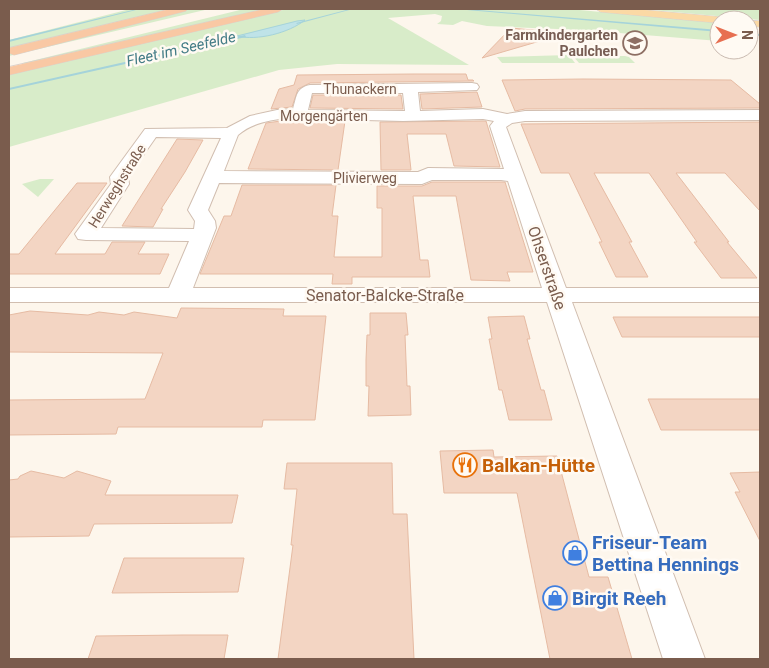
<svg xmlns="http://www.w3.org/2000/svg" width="769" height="668" viewBox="0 0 769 668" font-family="Roboto,sans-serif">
<rect width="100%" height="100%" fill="#fdf6ec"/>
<!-- green -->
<g fill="#d8ecc9">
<path d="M130,9h40l-161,40v-9z"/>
<path d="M188,9h21l-200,47v-2z"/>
<path d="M244,9h24l-242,56 -3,-2z"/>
<path d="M287,9h282l150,14v18l-137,-11 -95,-4 -25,-5 -9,4 -16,-1 4,-3 1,-5 -7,-2 -47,4 81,47 -132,-1 -58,6 -270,77v-73z"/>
<path d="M642,9h118v11z"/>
<path d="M569,55l6,8h-73l-5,-6z"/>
<path d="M573,56h52l4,1 6,6h-56z"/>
<path d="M40,179h14l-16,18 -16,-13z"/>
</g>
<!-- water -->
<path fill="#bfe3e8" stroke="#a5d3da" d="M305,20c-16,13 -48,21 -68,16l60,-15z"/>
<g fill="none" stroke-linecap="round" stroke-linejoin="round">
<!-- stream -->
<g fill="#a5d3da" fill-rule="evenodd">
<path d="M137,9h3l-131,33v-2z"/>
<path d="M350,9h3l-56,15 -1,-1z"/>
<path d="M466,9l253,21v2l-252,-22z"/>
<path d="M749,33l11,1v2l-11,-1z"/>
<path d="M245,35l1,2 -237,53v-2z"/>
</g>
</g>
<!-- building -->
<g fill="#f3d5c3" stroke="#e6bba3">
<path d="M511,28l53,5v1l-82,24z"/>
<path d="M414,74h52l2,6h5l1,1 -164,2 -12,6 -6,18 -21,2 8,-20 15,-4 3,-10z"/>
<path d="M583,79l148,1 29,24v4l-235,1 -10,2 -13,-31z"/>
<path d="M477,92l5,15 -60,2 -2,-15z"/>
<path d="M313,95h88l2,14 -93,-1z"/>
<path d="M288,120l57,1 -7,49 -90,-1 18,-46z"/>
<path d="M486,121l14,46 -46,-1 -8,-32h-39l4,36h-30l-1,-48z"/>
<path d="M760,122v89l-35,-38h-49l53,69h-2l30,36h-36l-27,-36h3l-48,-69h-55l38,69h-3l19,35h-32l-17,-35h3l-33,-69h-28l-20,-49z"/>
<path d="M177,139l26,1 -18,32 -24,37h2l-10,18 -31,-1z"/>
<path d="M432,182h73l28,90h-26l3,9 -39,-1 -15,-84h-43l7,64h8l2,17h-78v7h-20l1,-10h-133l24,-58h7l11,-31h94l-4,31h6l-4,41h48v-49h-5v-22h45z"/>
<path d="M77,183h30l-52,71h50l7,-12h33l-7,12h31l-9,20h-151v-20h10z"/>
<path d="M181,308l103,1 -1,7h43l-11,104h-52l-1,7h-144l-2,7 -107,1v-35l136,-1 18,-46 -154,-1v-37l21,-4 58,4 11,-3 25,3 10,-3 43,6z"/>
<path d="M370,313h36l2,22h-3l2,51h3l1,29 -43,1 1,-30h-3v-26l1,-25h3z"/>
<path d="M524,316l6,23h-3l14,51h3l8,30h-43l-7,-30h-3l-10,-51h3l-4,-22z"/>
<path d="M613,317h147v20h-138z"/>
<path d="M648,399h112v31h-99z"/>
<path d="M493,450l1,7 63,-1 32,121h19l24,82h-82l-33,-166h-73l-4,-42z"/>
<path d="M287,463h105l1,51h14l7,145h-136l15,-114h-2l6,-56h-13z"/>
<path d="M31,471l33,7 13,-7 34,10 -6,14h133l-6,28 -138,1 -5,12 -80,1v-57l9,-1 2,-3z"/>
<path d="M760,472v69l-25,-49h5l-10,-19z"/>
<path d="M124,558h120l-6,34 -126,1z"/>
<path d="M183,635h45l-4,24h-136l8,-23z"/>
</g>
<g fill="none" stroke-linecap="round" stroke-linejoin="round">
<!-- minor casing -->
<g stroke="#d1beb0" stroke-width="2">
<path id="minor" d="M472,83l5,1 2,3 -2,3 -59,2 2,19 63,-2 24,5 18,-3 235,-1v10l-235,1 -13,2 -6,4 60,161h194v14h-188l133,357h-42l-116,-357h-538v-14h160l20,-47 -103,-1 -8,-1 -3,-5 36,-50 -1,-7 35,-48 82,-1 23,-12 27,-6 16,-1c4,-13 3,-21 17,-24zM312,93h91l2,18 -97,-1zM288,118l115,3 80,-2 11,2 -4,5 14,43 -76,-1 -10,4 -194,-1 14,-36c14,-12 32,-15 50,-17zM156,137l65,1 -33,72 7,11 -1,8 -93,-1 28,-44 -1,-7zM432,180h69l7,1 34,107h-349l23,-60 -1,-7 -7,-11 11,-27 203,1z"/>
</g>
<!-- primary casing -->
<g stroke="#dad1cd" stroke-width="1">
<g id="primary">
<path d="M596,9h38l87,8 6,3h-8v3l-118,-11z"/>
<path d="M747,20l13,1v6l-11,-1v-6z"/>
</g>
</g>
<!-- trunk casing -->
<g stroke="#dad1cd" stroke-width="1">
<g id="trunk">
<path d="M170,9h17l-1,2 -172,44 -5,-2v-5z"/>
<path d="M265,9h18l-5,3 -269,63v-8z"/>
</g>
</g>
<!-- minor -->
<use href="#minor" fill="#fff" fill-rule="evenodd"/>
<!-- primary -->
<use href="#primary" fill="#fbd9a5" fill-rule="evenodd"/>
<!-- trunk -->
<use href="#trunk" fill="#f9c8a4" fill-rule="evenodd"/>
</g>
<!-- icons -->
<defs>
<g id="school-ring" transform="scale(1.25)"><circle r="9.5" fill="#fffaf3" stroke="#8d6e63" stroke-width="1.5"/><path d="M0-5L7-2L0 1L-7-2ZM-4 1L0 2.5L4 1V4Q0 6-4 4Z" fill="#8d6e63"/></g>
<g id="restaurant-ring" transform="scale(1.25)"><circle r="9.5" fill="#fffaf3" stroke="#e8710a" stroke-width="1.5"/><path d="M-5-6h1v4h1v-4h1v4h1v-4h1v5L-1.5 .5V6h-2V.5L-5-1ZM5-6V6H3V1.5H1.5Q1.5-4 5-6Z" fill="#e8710a"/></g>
<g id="shop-ring" transform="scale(1.25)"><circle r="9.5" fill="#fffaf3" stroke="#3f7fe0" stroke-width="1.5"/><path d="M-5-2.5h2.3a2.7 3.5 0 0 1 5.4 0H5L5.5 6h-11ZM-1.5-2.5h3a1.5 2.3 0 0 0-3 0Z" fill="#3f7fe0"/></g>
</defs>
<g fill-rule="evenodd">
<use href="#school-ring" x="635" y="43"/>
<use href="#restaurant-ring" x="465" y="465"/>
<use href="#shop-ring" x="575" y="553"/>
<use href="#shop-ring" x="555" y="598"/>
</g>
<g text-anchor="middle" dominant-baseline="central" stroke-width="5" stroke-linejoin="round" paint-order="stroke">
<!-- far-education labels -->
<g font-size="14" font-weight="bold" fill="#785e54" stroke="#fffaf3" text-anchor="end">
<text x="618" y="35">Farmkindergarten<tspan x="618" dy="16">Paulchen</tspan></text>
</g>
<!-- far-street labels -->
<g font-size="14" fill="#7a5c4d" stroke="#fffaf3">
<text x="360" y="89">Thunackern</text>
<text x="324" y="116">Morgengärten</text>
<text x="365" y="178">Plivierweg</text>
<text transform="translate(117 186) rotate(-58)">Herweghstraße</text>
</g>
<!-- far-water labels -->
<g font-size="15" font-style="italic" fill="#437c86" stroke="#fffaf3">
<text transform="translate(181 49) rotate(-13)">Fleet im Seefelde</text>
</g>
<!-- street labels -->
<g font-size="16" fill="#7a5c4d" stroke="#fffaf3">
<text transform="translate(547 268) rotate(71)">Ohserstraße</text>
<text x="385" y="295">Senator-Balcke-Straße</text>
</g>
<!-- near-food labels -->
<g font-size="19" font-weight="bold" fill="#c56008" stroke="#fffaf3" text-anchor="start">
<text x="482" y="465">Balkan-Hütte</text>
</g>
<!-- near-shop labels -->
<g font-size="19" font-weight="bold" fill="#366cbe" stroke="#fffaf3" text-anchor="start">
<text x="592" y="542">Friseur-Team<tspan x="592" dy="22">Bettina Hennings</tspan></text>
<text x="572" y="598">Birgit Reeh</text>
</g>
</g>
<!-- border -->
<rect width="769" height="668" fill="none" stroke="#7a5c4d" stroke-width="20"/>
<!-- north arrow -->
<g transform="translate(734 35) rotate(90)"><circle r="24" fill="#fffaf3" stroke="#cabbb1"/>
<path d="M0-4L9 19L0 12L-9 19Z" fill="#e76f51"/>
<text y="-8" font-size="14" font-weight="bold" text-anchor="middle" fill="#7a5c4d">N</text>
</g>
</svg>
